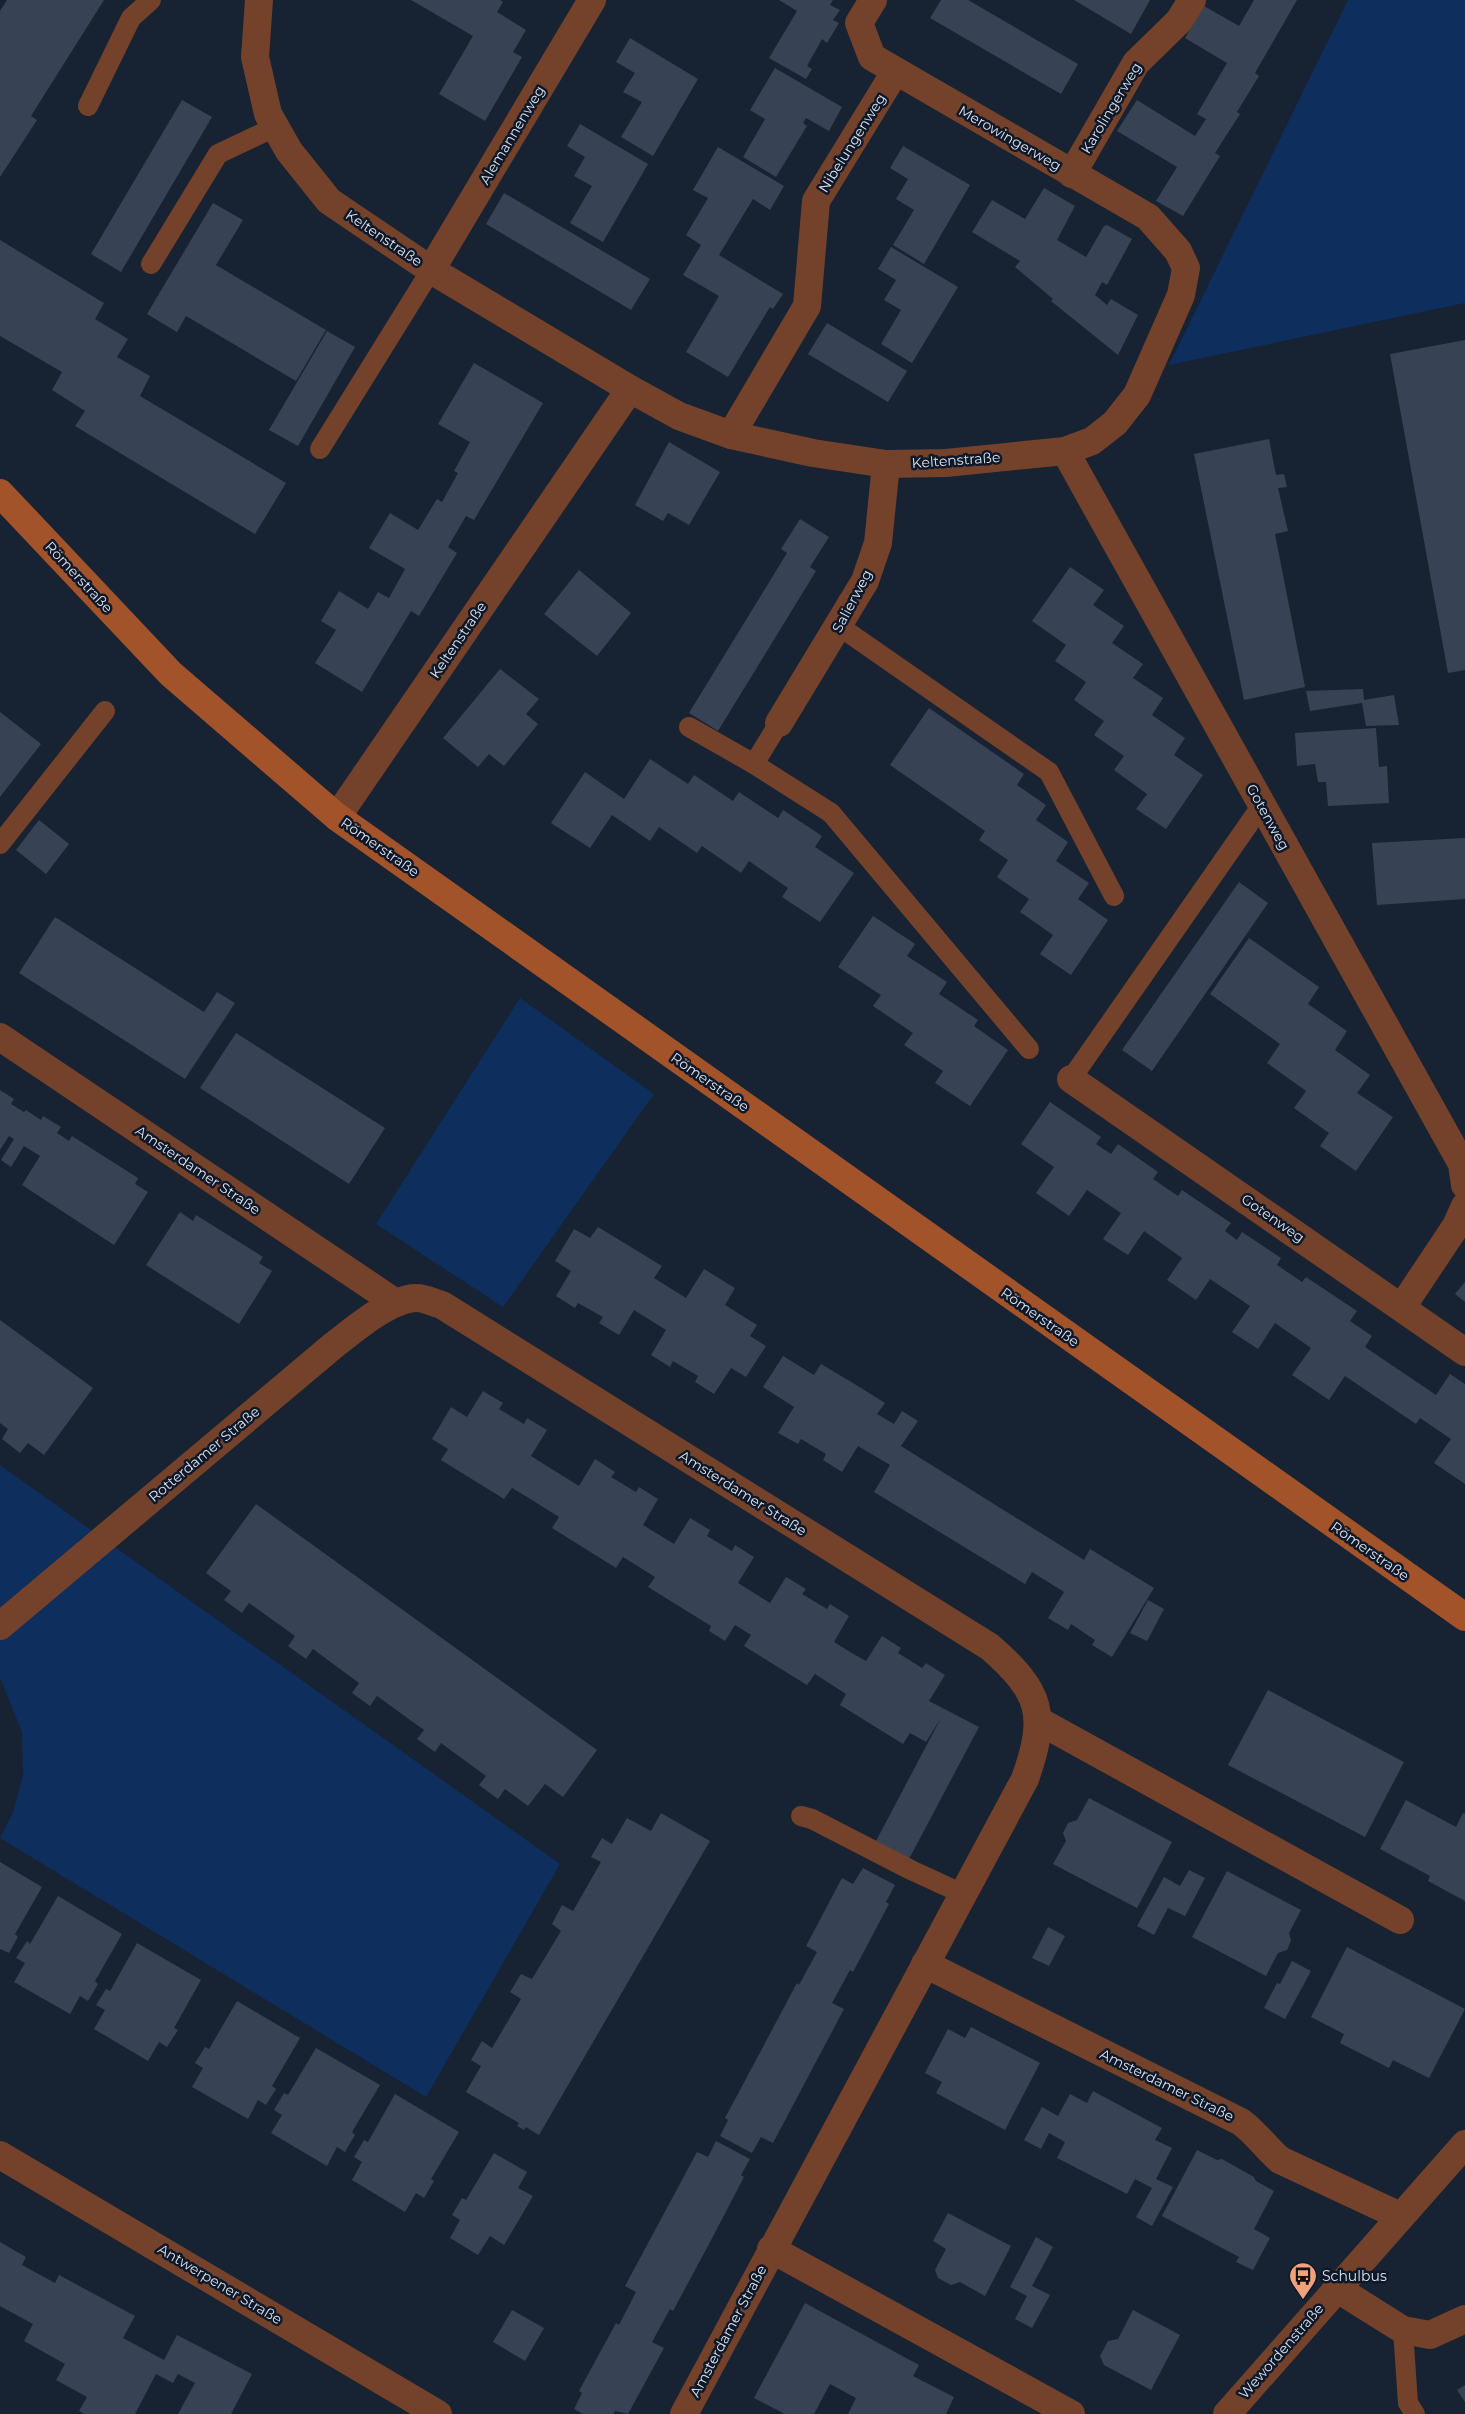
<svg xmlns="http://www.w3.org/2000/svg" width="1465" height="2414" viewBox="0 0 1465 2414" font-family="Montserrat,sans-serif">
<rect width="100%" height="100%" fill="#172232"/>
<!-- green -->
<g fill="#0e2e5d">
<path d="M1348,0h117v303l-296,62z"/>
<path d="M520,998l134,96 -151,213 -127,-83z"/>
<path d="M0,1465l560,399 -134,233 -426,-259 13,-26 10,-37 -1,-43 -22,-54z"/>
</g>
<!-- building -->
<g fill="#374355">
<path d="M7,0h97l-73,116 6,4 -37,57v-166z"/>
<path d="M411,0h89l3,2 -6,10 29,18 -13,22 9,5 -37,64 -46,-27 34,-58z"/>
<path d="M779,0h54l-3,5 10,5 -7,10 6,3 -12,20 -5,-4 -15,27 5,3 -6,10 -37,-21 28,-47z"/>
<path d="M941,0h27l110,64 -17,30 -131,-76z"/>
<path d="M1074,0h76l-19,34z"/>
<path d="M1254,0h43l-42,73 4,3 -22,36 3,2 -25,39 5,3 -37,60 -27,-15 21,-34 -60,-36 20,-31 58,36 11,-17 -9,-5 30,-51 -42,-25 19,-32 35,20z"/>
<path d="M630,38l68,41 -45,77 -32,-19 21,-35 -19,-10 12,-19 -19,-11z"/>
<path d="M775,68l67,39 -13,24 -23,-13 -3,5 4,3 -31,51 -33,-20 22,-38 -15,-9z"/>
<path d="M182,100l30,17 -91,155 -30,-18z"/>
<path d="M580,124l68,40 -45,78 -33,-19 22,-37 -18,-10 11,-19 -18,-11z"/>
<path d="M903,146l67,39 -46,79 -31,-19 21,-35 -18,-11 12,-20 -18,-11z"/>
<path d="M718,147l66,39 -14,24 -17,-11 -34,56 64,39 -10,15 -3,-2 -42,70 -42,-25 33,-56 -36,-21 18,-30 -15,-10 22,-37 -15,-8z"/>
<path d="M1044,188l31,18 -18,34 29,17 18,-31 3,-1 25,14 -25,46 -5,-3 -7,13 12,10 4,-6 27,16 -20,40 -67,-54 2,-2 -38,-32 5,-6 -48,-29 20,-32 33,19z"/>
<path d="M504,193l146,86 -19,31 -145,-86z"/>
<path d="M213,203l30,17 -27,45 110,65 -30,51 -110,-65 -9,16 -30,-18z"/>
<path d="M0,240l104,63 -9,16 33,20 -11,18 33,19 -10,20 146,87 -31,51 -180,-108 10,-15 -33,-21 10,-18 -62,-36z"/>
<path d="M891,247l67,40 -46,76 -31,-19 20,-34 -17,-10 12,-20 -18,-11z"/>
<path d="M827,323l80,48 -19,31 -80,-48z"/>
<path d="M327,331l28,16 -57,99 -29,-16z"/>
<path d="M1465,340v330l-17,3 -58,-319z"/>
<path d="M474,363l69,40 -69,117 -8,-4 -18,31 9,6 -38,63 -8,-5 -49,81 -47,-29 21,-33 -15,-9 18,-30 29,18 10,-17 11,6 16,-29 -36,-21 21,-35 28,17 19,-31 5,3 16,-29 -4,-2 16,-29 -32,-18z"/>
<path d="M1269,439l7,36 8,-1 3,13 -9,1 10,43 -13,3 30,153 -61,13 -50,-246z"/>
<path d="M669,442l51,30 -31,53 -21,-12 -5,8 -28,-16z"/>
<path d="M800,519l29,18 -19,30 6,4 -98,160 -29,-18 98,-160 -6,-4z"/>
<path d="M1070,567l34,23 -11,15 31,21 -12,17 31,21 -10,14 30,20 -11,17 33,23 -11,17 29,20 -37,54 -30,-20 11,-15 -33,-24 10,-14 -30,-21 10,-14 -30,-21 12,-18 -31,-21 11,-16 -34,-24z"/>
<path d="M579,570l52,43 -34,43 -53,-42z"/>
<path d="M500,669l39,30 -13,15 12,10 -34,42 -15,-12 -11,13 -35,-29z"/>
<path d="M1363,689l1,11 30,-5 5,30 -33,1 -4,-23 -52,8 -4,-20z"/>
<path d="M929,708l95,66 -7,11 29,20 -10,15 32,22 -12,19 33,22 -11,16 30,21 -37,55 -31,-21 13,-19 -33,-23 9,-13 -32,-22 11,-17 -29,-20 6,-9 -95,-66z"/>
<path d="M0,712l41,32 -41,53z"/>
<path d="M1376,728l3,39 8,-1 2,37 -61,3 -2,-24h-8l-3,-18 -18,2 -2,-33z"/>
<path d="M650,759l38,25 6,-9 39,26 6,-9 39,26 5,-8 39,26 -7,11 39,26 -34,49 -38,-25 6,-9 -39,-27 -8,12 -39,-27 -5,7 -38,-26 -9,14 -38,-26 -22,33 -39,-25 34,-51 39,27z"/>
<path d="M39,820l30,24 -23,30 -30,-24z"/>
<path d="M1465,838v61l-88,6 -5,-62z"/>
<path d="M1239,882l29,21 -116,168 -30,-21z"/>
<path d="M873,916l42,28 -8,12 40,26 -8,12 39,26 -4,6 34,24 -38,56 -35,-23 8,-12 -39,-26 9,-12 -40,-27 8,-11 -43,-28z"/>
<path d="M55,917l149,95 13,-20 18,11 -50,76 -166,-106z"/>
<path d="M1249,938l70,49 -11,17 39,27 -12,19 35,25 -13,18 36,24 -37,54 -36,-25 9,-13 -35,-25 12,-17 -39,-28 13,-19 -70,-50z"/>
<path d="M236,1033l149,95 -36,56 -149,-96z"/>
<path d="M0,1090l14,9 -3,5 13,8 2,-2 15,10 2,-4 18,11 -4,6 12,8 3,-5 66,42 -3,6 13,8 -34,53 -92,-60 18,-29 -16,-10 -13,21 -10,-7 13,-21 -5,-3 -9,14z"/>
<path d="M1050,1102l51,35 -5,7 15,10 7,-10 40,28 -5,7 25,17 4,-6 49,33 -6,8 12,9 5,-8 39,26 -4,7 25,17 4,-5 51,34 -7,10 22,15 -7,11 71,48 14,-21 15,10v100l-31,-21 17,-24 -31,-21 -4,6 -71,-48 -16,24 -37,-25 19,-27 -36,-25 -17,26 -26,-17 18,-26 -40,-27 -14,21 -29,-20 15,-22 -38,-27 -16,24 -25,-16 18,-26 -34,-23 -18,26 -33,-23 18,-26 -33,-23z"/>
<path d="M180,1212l13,9 3,-6 67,42 -4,6 13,8 -33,53 -93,-59z"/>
<path d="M598,1227l64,39 -8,12 32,20 18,-29 31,19 -10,17 32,20 -7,11 16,10 -20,31 -15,-9 -17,26 -19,-12 3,-6 -25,-15 -3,6 -19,-12 15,-25 -32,-20 -15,25 -20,-12 4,-6 -25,-14 -3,5 -19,-12 15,-25 -16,-10 19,-32 16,9z"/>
<path d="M1465,1282v20l-10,-8z"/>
<path d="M0,1320l93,68 -49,67 -16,-12 -8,10 -18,-14 6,-10 -8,-6z"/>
<path d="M783,1356l31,19 7,-11 32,19 32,20 -8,11 17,10 8,-13 16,10 -17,25 183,114 6,-11 64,39 -42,69 -20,-12 3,-5 -24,-16 -3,6 -20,-12 16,-26 -32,-20 -7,12 -151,-92 16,-27 -32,-19 -16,26 -19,-12 3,-6 -25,-15 -3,5 -20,-11 16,-26 -31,-20z"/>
<path d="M483,1391l20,12 -4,6 25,15 3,-6 20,12 -16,26 48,30 16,-27 20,13 -4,5 25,15 3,-5 19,12 -15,26 31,19 16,-26 20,12 -3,6 25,15 3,-6 19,12 -16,26 32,20 16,-26 20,12 -4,5 25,15 3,-5 19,12 -15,26 16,10 16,9 16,-25 19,12 -3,5 24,15 4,-5 19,12 -16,26 50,26 -70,132 -33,-18 65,-123 -15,24 -16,-9 -7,11 -63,-39 6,-11 -31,-20 -8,11 -63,-39 7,-11 -16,-10 -10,16 -16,-10 2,-5 -63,-39 7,-10 -32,-20 -7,11 -64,-40 7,-11 -32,-20 -15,-9 -8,11 -63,-39 7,-11 -16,-10 19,-32 16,10z"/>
<path d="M256,1504l341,246 -34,47 -18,-13 -17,22 -23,-17 -7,10 -19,-14 7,-9 -45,-33 -6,9 -18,-13 7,-9 -47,-34 -7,10 -18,-13 7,-10 -46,-34 -7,10 -18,-13 7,-10 -46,-33 -7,10 -18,-13 7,-9 -25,-18z"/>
<path d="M1148,1600l16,9 -17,32 -17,-8z"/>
<path d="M1268,1690l136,72 -39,75 -137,-72z"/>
<path d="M1089,1798l83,44 -35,66 -84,-44 13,-23 -3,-8 5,-10 9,-3z"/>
<path d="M1406,1800l50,27 7,-14 2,1v87l-37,-20 2,-5 -50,-27z"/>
<path d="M661,1813l49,28 -171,294 -13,-8 -2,3 -7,-4 2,-3 -53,-31 15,-26 -10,-6 11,-19 10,7 29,-49 -11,-7 11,-18 11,5 29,-48 -9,-7 10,-19 11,6 28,-49 -10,-5 11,-19 10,6 15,-26 24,13z"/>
<path d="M0,1862l42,25 -27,47 3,3 -9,16 -9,-4z"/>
<path d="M863,1868l32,17 -9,17 3,2 -36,68 -3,-2 -18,33 12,6 -71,134 -12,-6 -9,16 -32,-17 8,-16 -3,-2 72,-135 2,2 18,-33 -11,-6 36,-68 11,6z"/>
<path d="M1189,1870l16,8 -20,38 -17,-8 -14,27 -17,-9 27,-49 16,9z"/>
<path d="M1227,1871l74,39 -12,23 2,8 -4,9 -9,3 -12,23 -74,-39z"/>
<path d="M58,1896l64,38 -27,47 3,3 -10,17 -8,-5 -10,18 -56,-32 11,-19 -9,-5 11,-17 3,3z"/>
<path d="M1048,1927l17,9 -16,30 -17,-8z"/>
<path d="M137,1943l64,37 -27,48 4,2 -11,17 -8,-5 -11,19 -54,-32 11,-19 -9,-5 10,-16 4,2z"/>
<path d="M1347,1947l118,62 -36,69 -36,-18 -4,8 -49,-25 4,-9 -33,-17z"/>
<path d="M1292,1961l19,10 -26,48 -21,-11 13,-25 3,1z"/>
<path d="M237,2001l63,37 -28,48 4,3 -10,16 -8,-5 -10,19 -56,-32 11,-19 -8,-5 10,-16 4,2z"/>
<path d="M971,2027l69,36 -35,67 -69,-37 6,-11 -17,-9 23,-44 17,9z"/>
<path d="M316,2048l64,37 -28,47 3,3 -10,17 -8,-5 -10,19 -56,-33 11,-18 -8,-5 10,-17 4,2z"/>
<path d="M1093,2091l69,37 -7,12 17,8 -16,31 17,8 -21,39 -16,-9 16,-29 -17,-9 -8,15 -70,-36 8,-16 -16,-9 -8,16 -17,-9 18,-33 16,9 12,-22 17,9z"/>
<path d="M395,2094l64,38 -28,47 3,2 -10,17 -8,-5 -11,19 -53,-32 10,-18 -8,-5 10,-17 4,2z"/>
<path d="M716,2141l34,18 -9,16 3,2 -35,67 -36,67 -3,-2 -18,33 12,6 -36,66 -13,-3 -1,3h-31l-9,-5 8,-16 -3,-2 37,-68 3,2 17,-33 -11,-6 72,-134 11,5z"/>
<path d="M1197,2150l20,10 5,-1 32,18 2,4 18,10 -20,38 16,9 -17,32 -17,-8 3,-5 -77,-41z"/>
<path d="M494,2153l33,19 -9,16 15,8 -29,49 -14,-9 -12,19 -28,-17 10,-18 -8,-5 10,-17 4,2z"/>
<path d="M948,2213l63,33 -26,50 -25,-14 -9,3 -13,-7 -3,-8 11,-21 -13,-8z"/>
<path d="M1036,2237l17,10 -21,39 18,9 -18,33 -17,-9 12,-23 -17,-9z"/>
<path d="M0,2242l26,15 -4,8 33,18 4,-8 76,41 -12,22 41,22 13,-25 75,39 -21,40h-53l17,-31 -17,-9 -5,9 -17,-9 -21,40h-50l-6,-3 8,-14 -31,-17 9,-16 -41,-23 9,-17 -33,-18z"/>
<path d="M805,2303l114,62 -6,11 41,21 -8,17h-98l8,-16 -26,-14 -16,30h-29l-31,-16z"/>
<path d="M512,2310l32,18 -19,33 -32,-19z"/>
<path d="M1133,2310l47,25 -29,55 -47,-25 -4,-9 8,-15 10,-2z"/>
<path d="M1465,2385v17l-8,-12z"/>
</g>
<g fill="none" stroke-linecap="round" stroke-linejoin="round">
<!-- lane -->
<g stroke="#74422a" stroke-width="20">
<path d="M88,106l43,-88 20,-18"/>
<path d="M151,264l67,-110 57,-27"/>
<path d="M320,449l111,-179"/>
<path d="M839,626l210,146 65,124"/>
<path d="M779,723l-25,41 77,49 198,236"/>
<path d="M689,727l65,37"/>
<path d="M0,844l105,-133"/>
<path d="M1071,1079l191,-274"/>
<path d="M801,1816l11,3 99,51 52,24"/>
<path d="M1403,2330l5,73 7,11"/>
</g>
<!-- street -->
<g stroke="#74422a" stroke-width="28">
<path d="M259,0l-4,57 13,57 21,37 40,50 102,69 199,119 49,27 52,19 82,18 73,11 60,-1 119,-12 27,-10 23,-18 22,-28 44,-100 5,-27 -8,-17 -30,-34 -276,-160 -13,-34 14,-23"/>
<path d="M1072,174l64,-111 43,-42 13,-21"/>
<path d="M431,270l161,-270"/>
<path d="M731,435l76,-129 9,-105 79,-129"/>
<path d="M1065,451l397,713 3,21"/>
<path d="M779,723l86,-142 13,-38 8,-79"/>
<path d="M337,817l293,-428"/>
<path d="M0,1037l396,266"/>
<path d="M1071,1079l394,273"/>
<path d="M1402,1307l54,-81 9,-20"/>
<path d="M0,1626l334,-281c21,-16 54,-45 81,-47 8,-1 19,5 27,7l548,342c51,45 58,67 35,132l-341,635"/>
<path d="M1039,1721l361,199"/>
<path d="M925,1964l316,158c15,11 25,26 39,38l120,56"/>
<path d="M0,2155l438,259"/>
<path d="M771,2249l300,165"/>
<path d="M1336,2288l67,42 27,5 35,-16"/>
<path d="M1227,2414l238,-270"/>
</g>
<!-- secondary -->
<path stroke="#a25329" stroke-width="28" d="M0,493l171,181 166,143 1128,800"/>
</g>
<!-- icons -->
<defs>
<g id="bus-pin" transform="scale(1.4375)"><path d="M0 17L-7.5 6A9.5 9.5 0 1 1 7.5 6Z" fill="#f1a17b" stroke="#0e1828"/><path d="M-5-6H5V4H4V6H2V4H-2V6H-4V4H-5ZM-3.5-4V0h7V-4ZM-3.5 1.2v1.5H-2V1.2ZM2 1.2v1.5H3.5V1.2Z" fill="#111"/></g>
</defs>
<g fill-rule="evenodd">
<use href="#bus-pin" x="1303" y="2276"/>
</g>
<g text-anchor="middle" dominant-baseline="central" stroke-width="5" stroke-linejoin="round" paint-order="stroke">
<!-- street labels -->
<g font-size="14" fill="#dae1ec" stroke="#0e1828">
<text transform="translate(1111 108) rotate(-59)">Karolingerweg</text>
<text transform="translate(512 135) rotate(-59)">Alemannenweg</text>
<text transform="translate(1010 138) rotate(30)">Merowingerweg</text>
<text transform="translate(852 143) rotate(-58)">Nibelungenweg</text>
<text transform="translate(384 238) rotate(34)">Keltenstraße</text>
<text transform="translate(956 460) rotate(-4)">Keltenstraße</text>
<text transform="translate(79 577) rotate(47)">Römerstraße</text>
<text transform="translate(852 601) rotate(-62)">Salierweg</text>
<text transform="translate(458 640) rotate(-56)">Keltenstraße</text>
<text transform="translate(1268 817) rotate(61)">Gotenweg</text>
<text transform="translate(380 847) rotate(35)">Römerstraße</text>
<text transform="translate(710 1082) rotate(35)">Römerstraße</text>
<text transform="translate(198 1170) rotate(34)">Amsterdamer Straße</text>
<text transform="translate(1273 1218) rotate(35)">Gotenweg</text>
<text transform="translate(1040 1317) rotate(35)">Römerstraße</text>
<text transform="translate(204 1454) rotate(-40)">Rotterdamer Straße</text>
<text transform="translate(743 1493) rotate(32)">Amsterdamer Straße</text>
<text transform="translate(1370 1551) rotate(35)">Römerstraße</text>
<text transform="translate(1167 2085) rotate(26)">Amsterdamer Straße</text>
<text transform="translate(220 2284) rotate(31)">Antwerpener Straße</text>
<text transform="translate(728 2331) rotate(-62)">Amsterdamer Straße</text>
<text transform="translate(1281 2351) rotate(-49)">Wewordenstraße</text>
</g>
<!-- poi labels -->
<g font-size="14" fill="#dae1ec" stroke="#0e1828" text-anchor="start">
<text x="1322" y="2276">Schulbus</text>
</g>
</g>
</svg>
